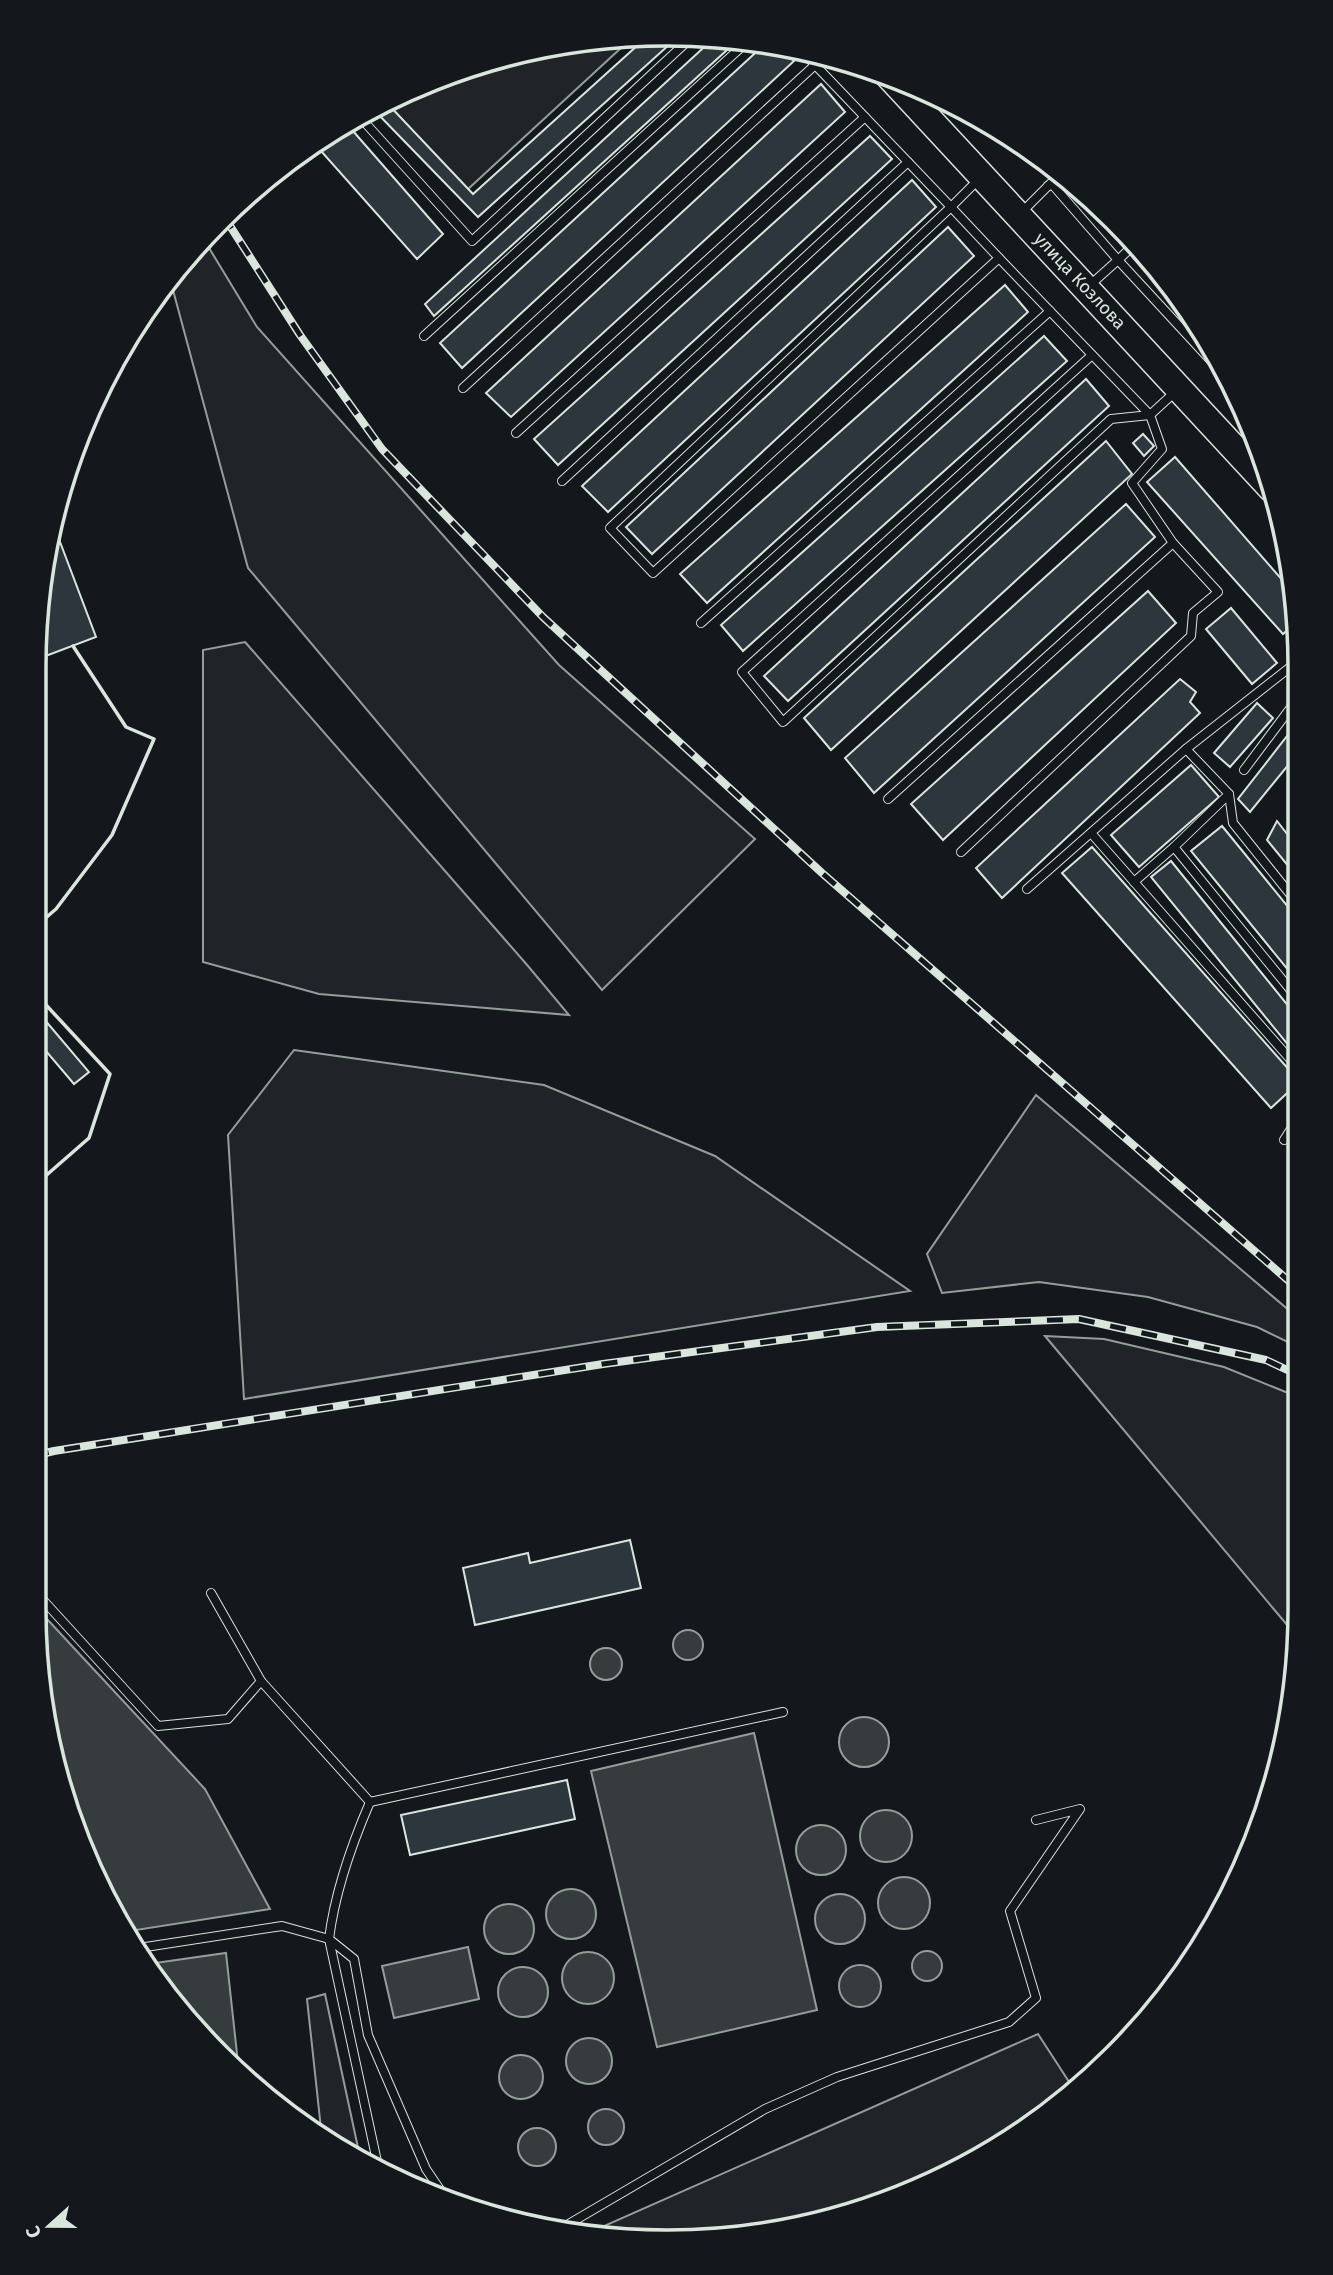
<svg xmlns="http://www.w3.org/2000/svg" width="1333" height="2275" viewBox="0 0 1333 2275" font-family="'Fira Sans',sans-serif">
<rect width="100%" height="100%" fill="#14181c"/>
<!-- green -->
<g fill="#202428" stroke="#939e99" stroke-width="2">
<path d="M634,36l-167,154 -81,-88 39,-21 118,-36z"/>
<path d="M203,238l54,89 302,338 196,174 -153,151 -354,-422 -78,-289z"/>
<path d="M245,642l283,324 41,49 -250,-21 -116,-32v-312z"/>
<path d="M294,1050l250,35 171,71 195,135 -666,108 -16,-264z"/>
<path d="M1036,1095l262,223v29l-41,-20 -109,-30 -109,-15 -97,11 -15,-39z"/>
<path d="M1045,1336l59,3 120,28 74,30v241z"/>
<path d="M325,1994l35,163 -38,-19 -15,-139z"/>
<path d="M1038,2034l35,54 -21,23 -182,97 -204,34 -71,-12z"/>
</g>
<!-- water -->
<g fill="#363b3e" stroke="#939e99" stroke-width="2">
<path d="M33,1604l172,185 65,120 -140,22 -63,-119z"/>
<circle cx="688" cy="1645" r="15"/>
<circle cx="606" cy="1664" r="16"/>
<circle cx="864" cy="1742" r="25"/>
<path d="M754,1733l63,277 -160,37 -66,-276z"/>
<circle cx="886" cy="1836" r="26"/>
<circle cx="821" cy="1850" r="25"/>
<circle cx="904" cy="1903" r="26"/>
<circle cx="571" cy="1914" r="25"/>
<circle cx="840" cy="1919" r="25"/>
<circle cx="509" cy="1929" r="25"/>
<path d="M468,1947l11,52 -85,19 -12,-52z"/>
<circle cx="927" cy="1966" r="15"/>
<circle cx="588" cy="1978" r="26"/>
<path d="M226,1953l12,110 -74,-69 -16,-30z"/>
<circle cx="860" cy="1986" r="21"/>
<circle cx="523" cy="1992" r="25"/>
<circle cx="589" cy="2061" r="23"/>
<circle cx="521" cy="2077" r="22"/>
<circle cx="606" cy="2127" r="18"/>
<circle cx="537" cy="2147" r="19"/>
</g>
<!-- building -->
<g fill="#2c363c" stroke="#d8e6dc" stroke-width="2">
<path d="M667,33l13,2 -202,182 -105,-108 13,-7 87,92 176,-159z"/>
<path d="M714,38l24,2 -304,276 -9,-12z"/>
<path d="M766,43l13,1 15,17 -332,307 -22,-25z"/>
<path d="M821,84l24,28 -334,305 -25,-24z"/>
<path d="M346,123l97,111 -26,25 -104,-117z"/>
<path d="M870,136l22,23 -334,306 -24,-26z"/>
<path d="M912,180l24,27 -328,305 -26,-26z"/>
<path d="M948,227l26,29 -322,298 -26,-27z"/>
<path d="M1005,285l23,27 -321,291 -27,-29z"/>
<path d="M1044,336l23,25 -324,290 -22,-26z"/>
<path d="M1086,379l23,27 -321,295 -24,-25z"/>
<path d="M1143,434l11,12 -10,10 -11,-13z"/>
<path d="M1106,441l26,33 -301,276 -27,-32z"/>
<path d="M1175,457l116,133 7,31 -15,13 -136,-152z"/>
<path d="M1126,504l29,33 -281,256 -29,-35z"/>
<path d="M54,526l42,111 -61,23v-35z"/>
<path d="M1148,591l28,32 -233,217 -32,-36z"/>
<path d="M1231,608l46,55 -25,21 -46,-55z"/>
<path d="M1180,679l16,13 -6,10 10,11 -198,185 -26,-30z"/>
<path d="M1257,703l16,15 -43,49 -16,-14z"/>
<path d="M1298,722v31l-48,59 -12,-13z"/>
<path d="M1191,765l28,32 -80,70 -28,-32z"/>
<path d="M1277,821l21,27v30l-31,-38z"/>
<path d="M1222,826l76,93v63l-107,-131z"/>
<path d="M1092,847l206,233v3l-27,25 -209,-235z"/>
<path d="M1171,861l127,157v39l-147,-180z"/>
<path d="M44,1019l45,53 -15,12 -40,-47v-10z"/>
<path d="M630,1540l11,48 -166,37 -12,-57 65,-15 2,10z"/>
<path d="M567,1780l8,39 -165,36 -9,-40z"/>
</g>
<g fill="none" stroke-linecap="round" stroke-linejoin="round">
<!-- service casing -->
<g stroke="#d8e6dc" stroke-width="10">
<g id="service">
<path d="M799,48l152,159 28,-28"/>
<path d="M359,116l113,125 221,-205"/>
<path d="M1048,186l16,-6"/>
<path d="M951,207l48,51 -346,315 -43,-45z"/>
<path d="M1021,213l30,-30 67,77 -29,26"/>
<path d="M1136,243l-18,17 110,119"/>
<path d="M999,258l151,157"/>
<path d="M424,336l324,-295"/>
<path d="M1092,355l-350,317 41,50 328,-303 39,-4"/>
<path d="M463,388l352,-323"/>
<path d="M516,433l349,-316"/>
<path d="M562,481l346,-319"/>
<path d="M701,623l349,-312"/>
<path d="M1298,661l-112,88 43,45 4,29 65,81"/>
<path d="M1294,665l4,18"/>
<path d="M1244,770l54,-72"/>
<path d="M1229,794l-55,53 124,152"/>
<path d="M888,799l285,-256 -41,-60 30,-34 -12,-34 25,-23"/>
<path d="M1091,833l207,235"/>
<path d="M961,852l230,-216 2,-23 25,-21 -45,-49"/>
<path d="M1134,882l40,-35"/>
<path d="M1027,889l159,-140"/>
<path d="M1284,1140l14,-22"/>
<path d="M33,1589l125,137 70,-7 33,-38 109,121"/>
<path d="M211,1593l50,88"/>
<path d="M139,1948l143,-22 47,13 25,20 14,76 58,134 21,31"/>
<path d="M378,2166l-49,-227c6,-48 22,-93 41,-137l413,-90"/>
<path d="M567,2225l198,-116 72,-32 172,-55 27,-24 -26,-87 70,-102 -44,11"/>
</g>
</g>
<!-- primary casing -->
<g stroke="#d8e6dc" stroke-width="29">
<path id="primary" d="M888,75l383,413"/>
</g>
<!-- service -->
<use href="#service" stroke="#14181c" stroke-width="8"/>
<!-- primary -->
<use href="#primary" stroke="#14181c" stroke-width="26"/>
<!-- rail casing -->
<g stroke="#d8e6dc" stroke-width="8">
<g id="rail">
<path d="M223,215l77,120 82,114 161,168 279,256 476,416"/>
<path d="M33,1456l21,-5 549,-87 274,-37 202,-8 187,41 32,15"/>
</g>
</g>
<!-- rail -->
<use href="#rail" stroke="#14181c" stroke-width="5" stroke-dasharray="16" stroke-linecap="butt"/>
<!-- wall -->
<g stroke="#d8e6dc" stroke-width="3.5">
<path d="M34,928l22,-19 56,-74 42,-96 -28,-12 -53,-81"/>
<path d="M34,1186l55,-48 21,-64 -76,-82"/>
</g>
</g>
<g text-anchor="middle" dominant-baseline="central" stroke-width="5" stroke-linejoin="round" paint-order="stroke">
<!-- street labels -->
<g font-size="18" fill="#d8e6dc" stroke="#14181c">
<text transform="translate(1080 281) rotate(47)">улица Козлова</text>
</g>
</g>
<!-- crop -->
<path d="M0 0H1333V2275H0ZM667 46H667A621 621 0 0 1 1288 667V1609A621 621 0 0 1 667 2230H667A621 621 0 0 1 46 1609V667A621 621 0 0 1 667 46Z" fill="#14181c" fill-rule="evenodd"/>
<path fill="none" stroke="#d8e6dc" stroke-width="3.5" d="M667 46H667A621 621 0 0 1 1288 667V1609A621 621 0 0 1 667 2230H667A621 621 0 0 1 46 1609V667A621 621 0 0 1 667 46Z"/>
<!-- north arrow -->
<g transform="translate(49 2226) rotate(249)" stroke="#14181c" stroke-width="5" paint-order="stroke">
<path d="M0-5L12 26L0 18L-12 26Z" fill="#d8e6dc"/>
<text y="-10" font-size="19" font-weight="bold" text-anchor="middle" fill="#d8e6dc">С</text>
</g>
</svg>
